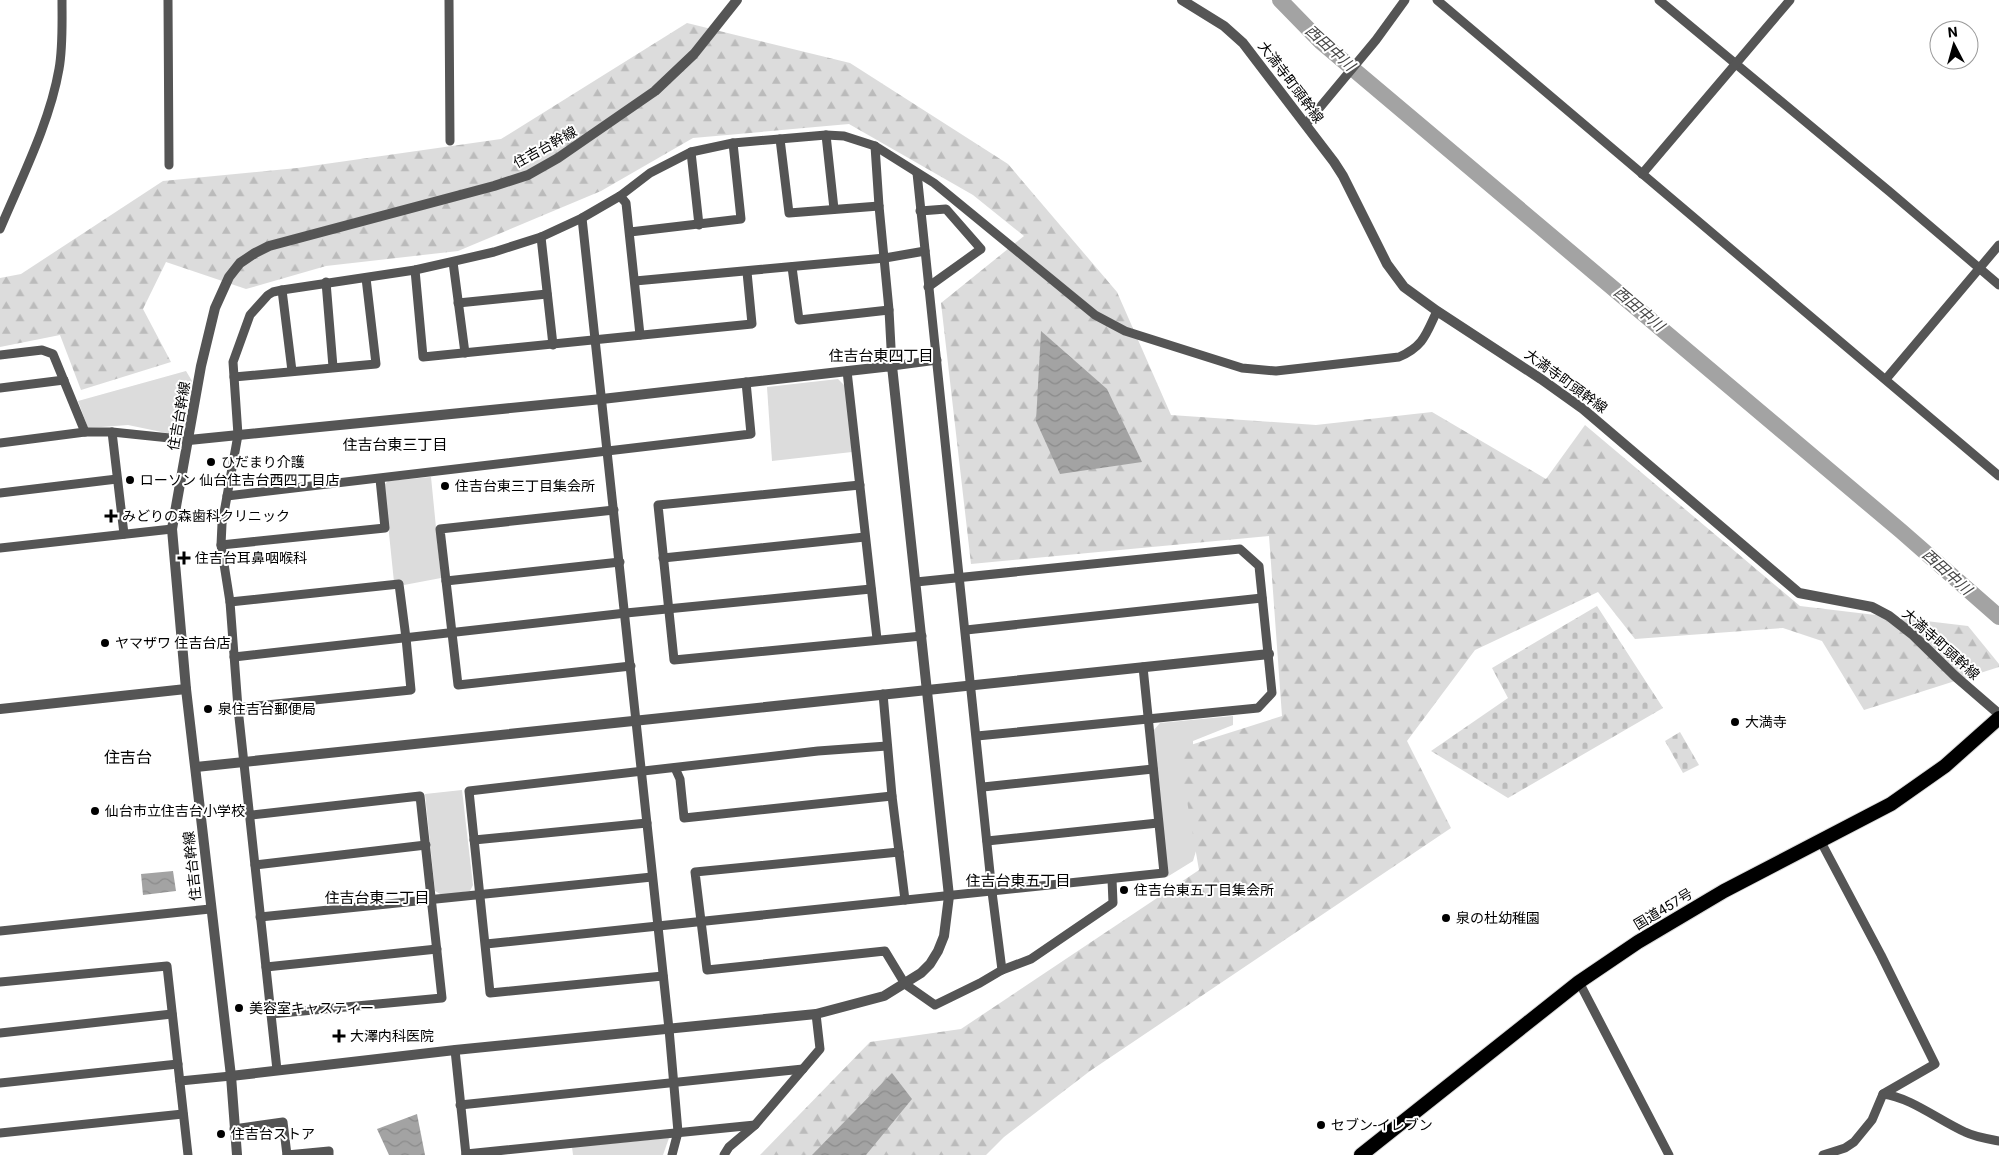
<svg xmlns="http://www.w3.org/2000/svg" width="1999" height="1155" viewBox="0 0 1999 1155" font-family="Roboto,'Noto Sans JP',sans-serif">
<defs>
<pattern id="forest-firs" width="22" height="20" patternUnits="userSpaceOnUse" patternTransform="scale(1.25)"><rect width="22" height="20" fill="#dcdcdc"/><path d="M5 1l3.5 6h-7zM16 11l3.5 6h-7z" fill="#bbb"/></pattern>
<pattern id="cemetery-stones" width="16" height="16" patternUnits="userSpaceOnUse" patternTransform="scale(1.25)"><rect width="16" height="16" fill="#dcdcdc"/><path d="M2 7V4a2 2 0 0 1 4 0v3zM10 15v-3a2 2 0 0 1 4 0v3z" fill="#bbb"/></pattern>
<pattern id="water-waves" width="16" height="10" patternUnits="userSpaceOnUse" patternTransform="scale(1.25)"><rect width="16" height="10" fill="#a3a3a3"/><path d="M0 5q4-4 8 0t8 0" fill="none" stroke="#8b8b8b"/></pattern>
</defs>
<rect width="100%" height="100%" fill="#fff"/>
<!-- green -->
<g fill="#dcdcdc">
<path d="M186,371l6,10 -10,50 -6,4 -48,-10 -40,3 -10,-27z"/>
<path d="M838,379l7,7 7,66 -80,9 -5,-74z"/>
<path d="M431,477l10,101 -37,7 -3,-4 -7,1 -10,-97 4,-4z"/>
<path d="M1233,716v9l-40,16 1,46 8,44 -9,30 -26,16 -14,-146 7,-8z"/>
<path d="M462,790l11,95 -3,6 -28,4 -7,-4 -10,-97z"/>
<path d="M669,1138l-6,17h-90l-1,-8z"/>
</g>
<!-- forest -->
<path fill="url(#forest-firs)" d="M687,23l163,40 158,101 109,128 54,123 145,10 116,-13 114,67 39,-54 215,181 168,20 31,38v3l-135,43 -42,-69 -39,-13 -148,11 -37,-47 -123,58 -68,91 44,87 -361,243 -86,66 -18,18h-226l110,-113 91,-13 238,-159 -21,-121 104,-33 -13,-180 -298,28 -30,-261 83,-67 -51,-41 -124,-71 -156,14 -92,53 -143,60 -132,15 -80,23 -80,-27 -23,47 28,53 -90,28 -21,-55 -60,12v-69l21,-4 142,-93 134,-13 204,-29z"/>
<!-- cemetery -->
<g fill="url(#cemetery-stones)">
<path d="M1597,606l66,102 -155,90 -77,-47 77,-53 -16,-30z"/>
<path d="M1680,732l19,33 -16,8 -18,-32z"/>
</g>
<!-- water -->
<g fill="url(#water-waves)">
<path d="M1041,331l66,58 35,73 -82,12 -24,-53z"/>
<path d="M173,871l3,20 -33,4 -2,-21z"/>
<path d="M892,1073l20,26 -46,56h-54z"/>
<path d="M417,1114l8,41h-36l-12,-26z"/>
</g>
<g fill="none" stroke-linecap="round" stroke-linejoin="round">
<!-- river -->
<path stroke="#a3a3a3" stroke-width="16" d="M1280,0l41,42 580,489 98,86"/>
<!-- trunk casing -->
<g stroke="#dbdbdb" stroke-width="16">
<path id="trunk" d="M1361,1155l218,-173 59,-40 86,-51 167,-87 54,-38 54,-48"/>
</g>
<!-- minor -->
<g stroke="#555" stroke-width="9">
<path d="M168,0l1,165"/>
<path d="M449,0l1,141"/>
<path d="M1437,0l562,476"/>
<path d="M1659,0l231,192 109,93"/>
<path d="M1306,124l70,-84 29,-40"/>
<path d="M826,135l8,74"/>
<path d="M780,139l9,74 90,-7"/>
<path d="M875,146l4,60 10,104 3,56 45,-6"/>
<path d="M691,152l8,73"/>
<path d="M917,173l75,719 10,78"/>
<path d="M1642,174l148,-174"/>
<path d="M620,196l6,7 14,132"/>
<path d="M920,211l26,-2 35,40 -53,38"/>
<path d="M582,218l87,811 9,103 -6,23"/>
<path d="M0,229c21,-50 50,-107 59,-160 4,-22 3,-46 3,-69"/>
<path d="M630,232l111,-13 -8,-76"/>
<path d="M541,237l12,108"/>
<path d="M453,262l12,91"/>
<path d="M792,267l7,53 90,-10"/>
<path d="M415,270l8,87 329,-33 -5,-52"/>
<path d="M635,281l250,-23 40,-7"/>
<path d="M326,282l7,85"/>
<path d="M282,290l10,81"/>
<path d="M458,303l89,-9"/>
<path d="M0,355l42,-5 11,4 32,78"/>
<path d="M847,371l30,268"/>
<path d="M234,377l142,-13 -10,-86"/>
<path d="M1886,379l113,-134"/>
<path d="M0,388l64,-8"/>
<path d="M112,432l12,102"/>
<path d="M0,443l85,-11h27l77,8"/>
<path d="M860,485l-202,20 16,155 248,-24"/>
<path d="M0,493l117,-14"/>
<path d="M227,496l524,-62 -5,-52"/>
<path d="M614,510l-174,19 18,156 173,-19"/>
<path d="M221,545l164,-17 -5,-49"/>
<path d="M0,548l172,-19"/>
<path d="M663,558l202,-21"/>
<path d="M446,581l174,-19"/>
<path d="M916,582l324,-33 19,17 13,127 -14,15 -281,28"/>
<path d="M230,602l169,-18 7,54 5,52 -173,18"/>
<path d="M966,630l296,-32"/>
<path d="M234,657l392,-44 245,-24"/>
<path d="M883,694l9,102 13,104"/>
<path d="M675,768l5,11 4,39 208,-22"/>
<path d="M983,787l170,-18"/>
<path d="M251,815l169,-19 22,202 -171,16"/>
<path d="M474,840l173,-17"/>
<path d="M987,841l171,-18"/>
<path d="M1821,842l60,113 54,109 -52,30 -11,26 -18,22 -9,6 -22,7"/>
<path d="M899,852l-204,20 12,98 178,-19 20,33 30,21 45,-22 22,-13 29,-11 82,-56 -1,-24"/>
<path d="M255,865l171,-20"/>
<path d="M260,917l392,-40"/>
<path d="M0,931l210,-22"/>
<path d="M486,944l678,-71 -21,-206"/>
<path d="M266,967l171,-18"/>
<path d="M663,976l-173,17 -21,-202 349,-40 69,-5"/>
<path d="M0,982l167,-16 21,189"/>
<path d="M1579,982l90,173"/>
<path d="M0,1033l172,-19"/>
<path d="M455,1050l11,105"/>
<path d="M277,1070l-39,-362 -8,-106 -9,-57 1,-21 16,-89 -5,-73 17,-47 18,-20 5,-3 9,-2 133,-20 79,-18 47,-15 41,-19 38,-22 30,-23 41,-21 42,-9 93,-8 18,1 31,10 59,37 161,132 30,16 117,37 34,3 123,-14c25,-11 27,-23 38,-46"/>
<path d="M180,1081l51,-5"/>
<path d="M0,1083l178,-19"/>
<path d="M1883,1094c27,3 57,27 82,38 10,5 23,7 34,9"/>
<path d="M460,1105l343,-36"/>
<path d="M234,1129l49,-7 4,33"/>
<path d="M0,1133l183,-19"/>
<path d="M466,1154l289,-29"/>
<path d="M287,1155l42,-4v4"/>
<path d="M724,1155l5,-8 26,-22 65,-76 -4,-35"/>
</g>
<!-- tertiary -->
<g stroke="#555" stroke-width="10">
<path d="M1182,0l42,26 19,17 91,119 9,14 44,88 17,23 33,24 104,68 42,30 216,184 73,14 17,9 23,18 43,42 44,38"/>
<path d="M189,440l413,-41 290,-33 57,530 -5,40 -6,15 -8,13 -9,9 -37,23 -68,18 -361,36 -224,26"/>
<path d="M0,709l186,-20"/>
<path d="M196,767l1073,-113"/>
<path d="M237,1155l-6,-79 -45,-387 -14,-160 29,-163 14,-58 14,-31 11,-14 15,-10 14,-7 225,-60 34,-11 30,-17 97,-67 39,-37 43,-54"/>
</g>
<!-- trunk -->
<use href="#trunk" stroke="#000" stroke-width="14"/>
</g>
<!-- markers -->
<g fill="#000" stroke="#fff" stroke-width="2">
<circle cx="211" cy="462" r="5"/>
<circle cx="130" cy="480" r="5"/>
<circle cx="445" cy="486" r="5"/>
<path d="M108.5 508.5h5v5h5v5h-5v5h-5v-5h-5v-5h5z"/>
<path d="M181.5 550.5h5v5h5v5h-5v5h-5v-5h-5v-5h5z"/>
<circle cx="105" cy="643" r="5"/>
<circle cx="208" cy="709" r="5"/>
<circle cx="1735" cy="722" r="5"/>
<circle cx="95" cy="811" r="5"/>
<circle cx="1124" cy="890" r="5"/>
<circle cx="1446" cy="918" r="5"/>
<circle cx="239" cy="1008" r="5"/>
<path d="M336.5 1028.5h5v5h5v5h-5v5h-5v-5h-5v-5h5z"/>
<circle cx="1321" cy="1125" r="5"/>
<circle cx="221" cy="1134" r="5"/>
</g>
<g text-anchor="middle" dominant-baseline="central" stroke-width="4" stroke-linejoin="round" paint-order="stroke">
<!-- street labels -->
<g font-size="14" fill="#000" stroke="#fff">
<text transform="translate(1291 82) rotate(53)">大満寺町頭幹線</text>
<text transform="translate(545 147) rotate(-29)">住吉台幹線</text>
<text transform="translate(1566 381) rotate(36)">大満寺町頭幹線</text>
<text transform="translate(179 416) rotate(-80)">住吉台幹線</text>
<text transform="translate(1941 644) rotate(42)">大満寺町頭幹線</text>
<text transform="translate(192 866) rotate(-96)">住吉台幹線</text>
<text transform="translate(1663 909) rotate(-31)">国道457号</text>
</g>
<!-- poi labels -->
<g font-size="14" fill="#000" stroke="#fff" text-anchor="start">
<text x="221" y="462">ひだまり介護</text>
<text x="140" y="480">ローソン 仙台住吉台西四丁目店</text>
<text x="455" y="486">住吉台東三丁目集会所</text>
<text x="122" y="516">みどりの森歯科クリニック</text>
<text x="195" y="558">住吉台耳鼻咽喉科</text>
<text x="115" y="643">ヤマザワ 住吉台店</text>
<text x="218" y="709">泉住吉台郵便局</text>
<text x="1745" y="722">大満寺</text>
<text x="105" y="811">仙台市立住吉台小学校</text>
<text x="1134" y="890">住吉台東五丁目集会所</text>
<text x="1456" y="918">泉の杜幼稚園</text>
<text x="249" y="1008">美容室キャスティー</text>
<text x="350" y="1036">大澤内科医院</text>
<text x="1331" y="1125">セブン-イレブン</text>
<text x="231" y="1134">住吉台ストア</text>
</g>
<!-- water labels -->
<g font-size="15" font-style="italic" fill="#444" stroke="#fff">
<text transform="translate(1330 48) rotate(42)">西田中川</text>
<text transform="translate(1639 309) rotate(40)">西田中川</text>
<text transform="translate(1947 572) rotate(42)">西田中川</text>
</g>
<!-- neighbourhood labels -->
<g font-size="15" fill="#000" stroke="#fff">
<text x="881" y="356">住吉台東四丁目</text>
<text x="395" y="445">住吉台東三丁目</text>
<text x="1018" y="881">住吉台東五丁目</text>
<text x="377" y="898">住吉台東二丁目</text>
</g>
<!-- quarter labels -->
<g font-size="16" fill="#000" stroke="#fff">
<text x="128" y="757">住吉台</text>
</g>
</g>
<!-- north arrow -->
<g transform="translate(1954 45) rotate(354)"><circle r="24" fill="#ffffff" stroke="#999999"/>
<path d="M0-4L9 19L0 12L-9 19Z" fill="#000000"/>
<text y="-8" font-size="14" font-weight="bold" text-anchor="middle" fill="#000000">N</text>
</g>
</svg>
